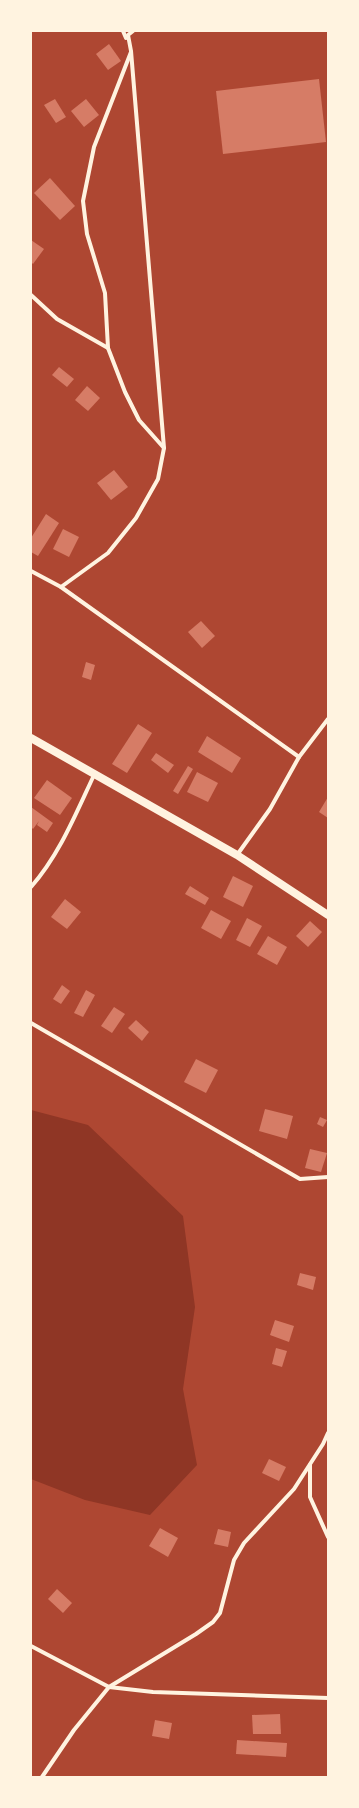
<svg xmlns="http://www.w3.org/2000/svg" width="359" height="1808" viewBox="0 0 359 1808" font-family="'Varela Round',sans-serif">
<rect width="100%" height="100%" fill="#c8553d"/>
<!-- green -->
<rect fill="#ae4732" x="31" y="31" width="297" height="1746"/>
<!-- water -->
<path fill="#8f3625" d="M31,1110l57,15 95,91 12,91 -12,82 14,76 -47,50 -65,-15 -54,-21z"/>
<!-- building -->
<g fill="#d67c66">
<path d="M109,44l12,17 -13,9 -12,-16z"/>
<path d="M319,79l7,63 -103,12 -7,-63z"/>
<path d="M55,99l11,18 -10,6 -12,-18z"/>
<path d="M86,99l13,16 -15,12 -13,-16z"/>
<path d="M50,178l25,28 -15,14 -26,-27z"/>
<path d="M31,240l13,9 -11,15 -2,-2z"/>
<path d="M59,367l15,12 -7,8 -15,-12z"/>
<path d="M87,386l13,12 -12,13 -13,-11z"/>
<path d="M114,470l14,17 -17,13 -14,-17z"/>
<path d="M46,514l13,9 -21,33 -7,-4v-14z"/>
<path d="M63,529l16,8 -10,20 -16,-8z"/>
<path d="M201,621l14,15 -13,12 -14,-16z"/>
<path d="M86,662l9,3 -4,15 -9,-3z"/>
<path d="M138,724l14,9 -25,40 -15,-9z"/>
<path d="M207,736l34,22 -9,15 -34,-21z"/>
<path d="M156,753l18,12 -6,8 -17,-13z"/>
<path d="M188,766l5,3 -15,25 -5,-3z"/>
<path d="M197,772l21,11 -10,19 -21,-10z"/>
<path d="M47,780l25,18 -12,17 -26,-17z"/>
<path d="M328,797v21l-9,-6z"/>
<path d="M31,807l22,16 -6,9 -10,-7 2,-4 -6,8 -2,-2z"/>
<path d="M233,876l20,10 -10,21 -20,-10z"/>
<path d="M190,886l19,12 -4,7 -20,-11z"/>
<path d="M65,899l16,13 -14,17 -16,-12z"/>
<path d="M211,910l20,11 -10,18 -20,-11z"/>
<path d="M247,918l15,8 -12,21 -14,-7z"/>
<path d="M310,921l12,11 -14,15 -12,-11z"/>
<path d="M268,936l19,11 -10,18 -20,-11z"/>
<path d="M62,985l8,6 -9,13 -8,-5z"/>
<path d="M86,990l9,5 -12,22 -9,-4z"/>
<path d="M114,1007l11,7 -13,19 -11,-7z"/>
<path d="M136,1020l13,12 -7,9 -14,-13z"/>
<path d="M196,1059l22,11 -12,23 -22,-11z"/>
<path d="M265,1109l28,7 -6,23 -28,-8z"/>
<path d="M320,1117l7,3 -4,7 -6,-3z"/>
<path d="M310,1149l17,4 -6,19 -16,-4z"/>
<path d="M300,1273l16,4 -3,13 -16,-5z"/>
<path d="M275,1320l19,6 -5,16 -19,-7z"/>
<path d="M276,1348l11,3 -5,16 -10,-3z"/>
<path d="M269,1459l17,8 -7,14 -17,-8z"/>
<path d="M160,1528l18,10 -10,19 -19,-11z"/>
<path d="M218,1529l13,3 -3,15 -14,-3z"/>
<path d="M57,1589l15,14 -9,10 -15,-14z"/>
<path d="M280,1714l1,20h-28l-1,-19z"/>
<path d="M155,1720l17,3 -3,16 -17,-3z"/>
<path d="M237,1740l50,3 -1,14 -50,-3z"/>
</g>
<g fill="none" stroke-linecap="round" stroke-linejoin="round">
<!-- minor -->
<g stroke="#fff3e0" stroke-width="4">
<path d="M123,31l3,7"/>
<path d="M31,295l26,24 51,29 17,44 14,28 25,28"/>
<path d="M108,348l-3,-55 -18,-59 -4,-33 11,-54 37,-95"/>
<path d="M31,571l30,16 238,170"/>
<path d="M61,587l47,-34 28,-35 22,-39 6,-31 -33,-397 -3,-16 5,-4"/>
<path d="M237,855l33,-46 29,-52 29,-38"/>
<path d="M31,887c29,-33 45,-74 64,-114"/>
<path d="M31,1023l269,156 28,-2"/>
<path d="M310,1465v32l18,40"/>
<path d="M31,1646l78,41 44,5 175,6"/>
<path d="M42,1777l32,-47 35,-43 87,-53 17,-12 7,-9 14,-53 10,-17 50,-54 29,-45 5,-11"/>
</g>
<!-- secondary -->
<path stroke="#fff3e0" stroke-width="8" d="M31,738l206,117 91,60"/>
</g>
<!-- border -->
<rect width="359" height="1808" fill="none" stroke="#fff3e0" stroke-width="64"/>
</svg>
